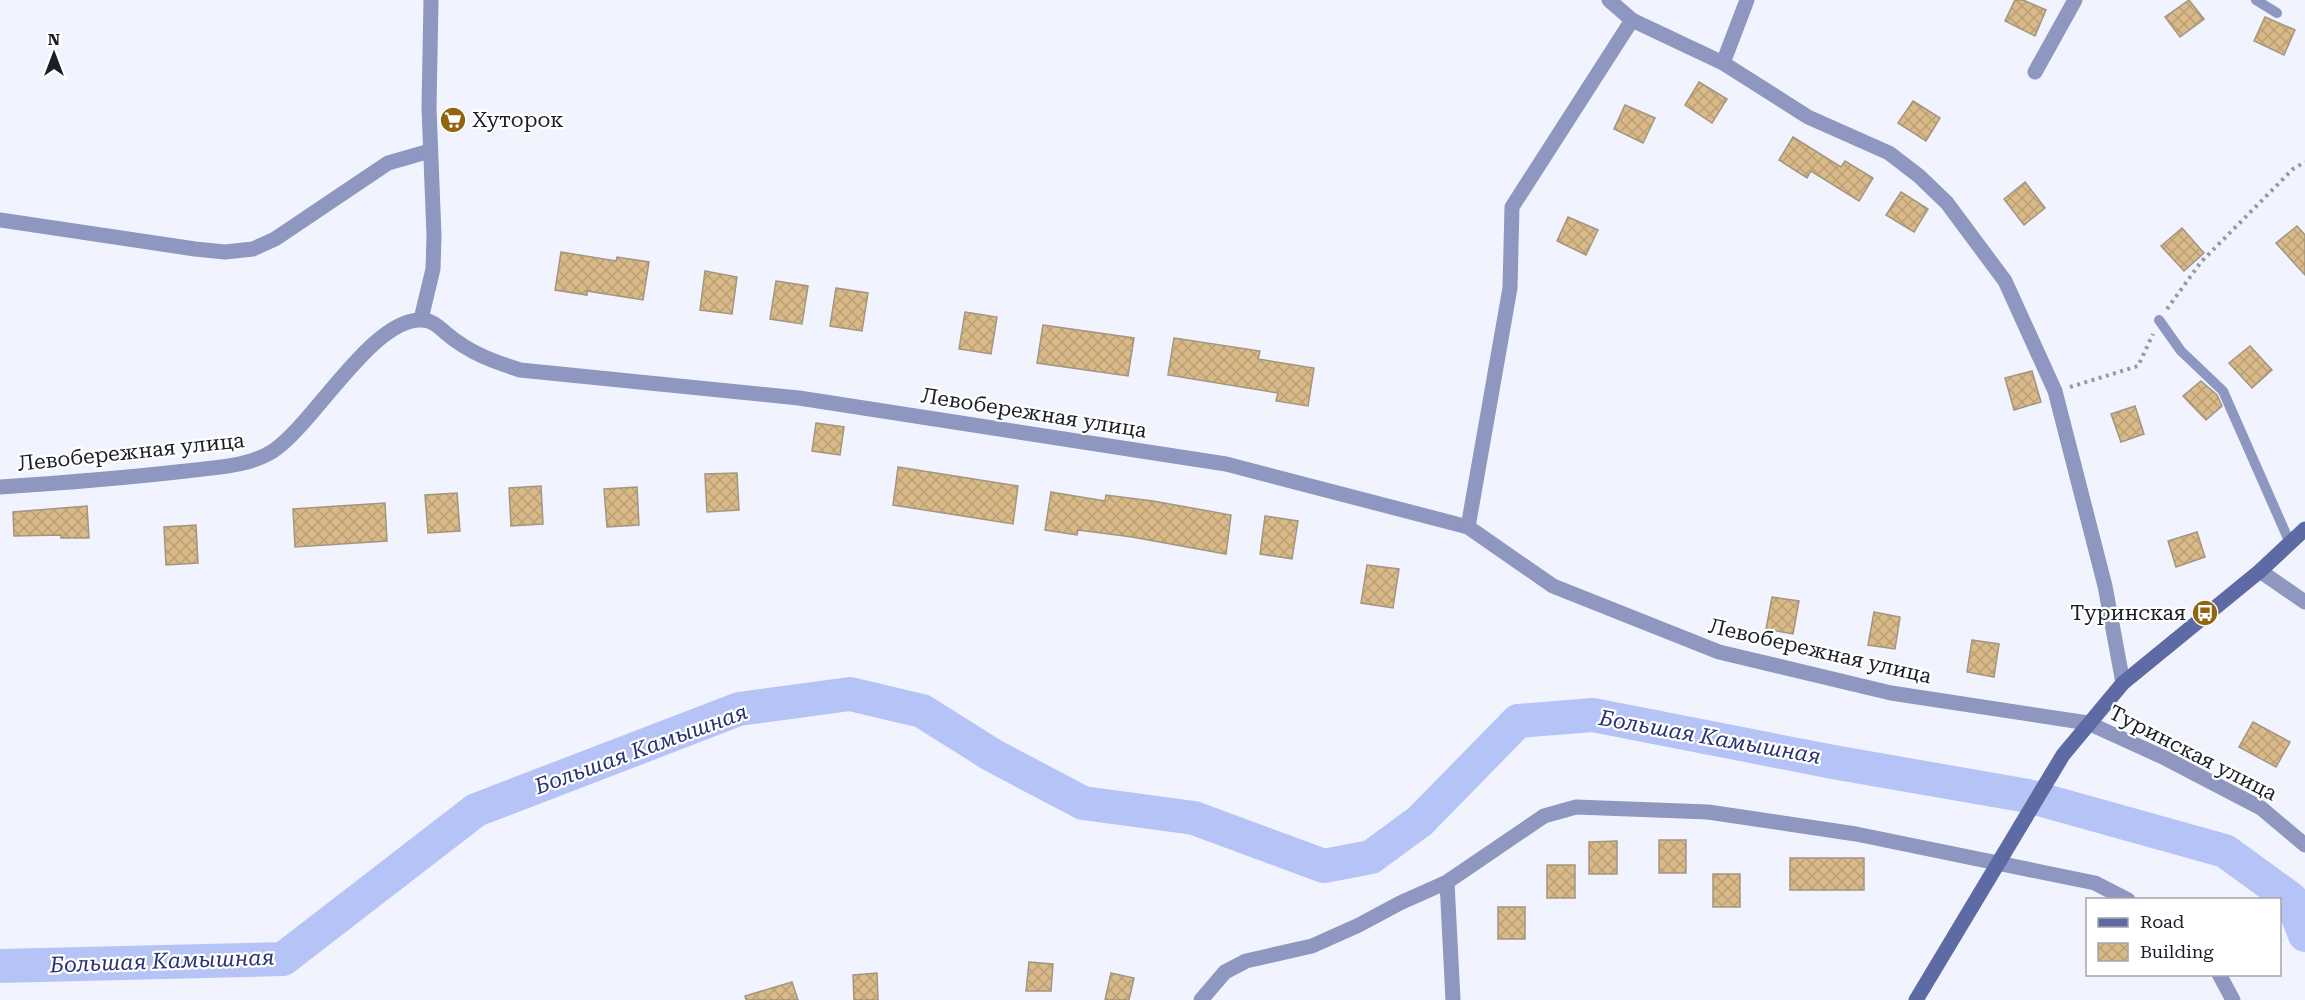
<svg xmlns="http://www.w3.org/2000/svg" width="2305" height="1000" viewBox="0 0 2305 1000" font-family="'Roboto Serif',serif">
<defs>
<pattern id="building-cross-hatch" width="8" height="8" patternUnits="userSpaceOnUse" patternTransform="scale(1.5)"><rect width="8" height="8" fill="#d9b988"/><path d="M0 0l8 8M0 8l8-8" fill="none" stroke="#ba9f75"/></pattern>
</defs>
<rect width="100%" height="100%" fill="#f1f4fe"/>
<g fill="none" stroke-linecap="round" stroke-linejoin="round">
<!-- river -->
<path stroke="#b5c3f6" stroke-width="34" d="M0,966l283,-7 193,-149 263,-101 111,-15 72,17 70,44 91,48 111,15 130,48 47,-9 49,-36 98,-100 75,-6 240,47 195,34 197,55 66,48 14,36"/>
</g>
<!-- building -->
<g fill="url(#building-cross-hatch)" stroke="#a3957f" stroke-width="1.5">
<path d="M2015,0h8l23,10 -11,26 -30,-15z"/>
<path d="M2189,0l15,19 -24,18 -15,-20z"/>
<path d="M2265,17l30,13 -11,25 -30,-14z"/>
<path d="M1699,82l28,17 -15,24 -27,-18z"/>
<path d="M1913,101l27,17 -14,23 -28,-18z"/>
<path d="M1625,105l30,13 -12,25 -29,-14z"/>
<path d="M1793,137l48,30 4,-6 28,17 -14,23 -48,-30 -4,7 -28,-18z"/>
<path d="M2025,182l20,26 -21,17 -20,-26z"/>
<path d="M1901,192l27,17 -14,23 -28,-17z"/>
<path d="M1568,217l30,13 -12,25 -29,-14z"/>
<path d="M2297,226l8,9v40l-29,-32z"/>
<path d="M2182,228l22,25 -20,18 -23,-25z"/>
<path d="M561,252l55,9 1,-4 32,5 -6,38 -56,-9v4l-32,-5z"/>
<path d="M705,271l32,6 -5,37 -32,-4z"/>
<path d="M776,281l32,5 -6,38 -32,-5z"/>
<path d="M836,288l32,5 -6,38 -32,-5z"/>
<path d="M965,312l32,5 -6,37 -32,-5z"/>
<path d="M1043,325l91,13 -6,38 -91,-13z"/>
<path d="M1174,338l86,13 -2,8 56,9 -6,38 -32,-5 2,-8 -110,-18z"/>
<path d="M2250,346l22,24 -20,18 -23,-25z"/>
<path d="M2032,371l9,31 -27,8 -9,-32z"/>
<path d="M2201,381l16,14 5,11 -16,14 -23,-24z"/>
<path d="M2135,406l9,28 -23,8 -10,-28z"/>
<path d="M816,423l28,4 -4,28 -28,-4z"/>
<path d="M898,467l120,19 -5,38 -120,-19z"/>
<path d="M737,473l2,37 -32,2 -2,-38z"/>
<path d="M541,486l2,38 -32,2 -2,-38z"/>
<path d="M637,487l2,38 -32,2 -3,-38z"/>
<path d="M1051,492l54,9 1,-6 47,6 78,14 -5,39 -94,-17 -54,-7 -1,5 -32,-5z"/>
<path d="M457,493l3,38 -32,2 -3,-38z"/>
<path d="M385,503l2,38 -92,6 -2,-38z"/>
<path d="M87,506l2,32h-28v-3l-47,1 -1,-24z"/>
<path d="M1265,516l33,5 -6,38 -32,-5z"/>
<path d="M196,525l2,38 -32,2 -2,-38z"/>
<path d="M2197,532l8,25 -29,10 -8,-26z"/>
<path d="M1367,565l32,4 -6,39 -32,-5z"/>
<path d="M1772,597l27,4 -6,33 -27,-5z"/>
<path d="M1874,612l26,5 -5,32 -27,-4z"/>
<path d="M1972,640l27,4 -5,33 -27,-5z"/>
<path d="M2253,722l37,20 -14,25 -37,-20z"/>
<rect x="1659" y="840" width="27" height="33"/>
<path d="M1617,841v33h-28v-32z"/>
<rect x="1790" y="858" width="74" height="32"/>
<rect x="1547" y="865" width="28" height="33"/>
<rect x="1713" y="874" width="27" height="33"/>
<rect x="1498" y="907" width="27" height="32"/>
<path d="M1029,962l24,2 -2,27h-25z"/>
<path d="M877,973l1,27h-24l-1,-25z"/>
<path d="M1111,973l23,5 -5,22h-24z"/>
<path d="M792,982l6,18h-52l-1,-4z"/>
</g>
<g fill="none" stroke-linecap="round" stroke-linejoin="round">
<!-- path -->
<g stroke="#9698a2" stroke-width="4" stroke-dasharray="3 4.5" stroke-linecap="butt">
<path d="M2167,309l34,-47 92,-93 12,-7"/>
<path d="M2070,387l68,-21 15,-32"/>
</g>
<!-- lane -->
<g stroke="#8d97bf" stroke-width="10">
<path d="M2256,0l21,13"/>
<path d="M2159,320l22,31 42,40 67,152"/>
</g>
<!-- street -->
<g stroke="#8d97bf" stroke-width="15">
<path d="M1609,0l23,20 91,43 85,54 81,36 30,23 28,27 58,78 50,110 50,195 18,97"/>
<path d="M1723,63l24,-63"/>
<path d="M2035,72l40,-72"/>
<path d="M0,220l195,29 30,3 28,-3 22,-10 113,-76 42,-12"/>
<path d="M421,319l12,-50 1,-33 -5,-128 2,-108"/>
<path d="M0,487c62,-4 124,-9 186,-16 29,-4 62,-4 87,-20 40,-26 98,-131 147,-131 11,-1 19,7 27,14 23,19 45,27 73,36l279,28 427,66 242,63 85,59 166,66 172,41 197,30 77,35 96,50 44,37"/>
<path d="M1468,527l42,-239 2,-81 120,-187"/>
<path d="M2260,571l45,31"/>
<path d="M1447,882l6,118"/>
<path d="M2219,974l14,26"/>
<path d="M1201,1000l24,-28 21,-11 66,-15 47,-21 41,-22 47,-21 97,-66 32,-9 132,5 148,22 239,49 33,17"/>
</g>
<!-- secondary -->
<path stroke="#5d6aa3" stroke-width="15" d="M1916,1000l147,-245 60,-72 137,-112 45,-42"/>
</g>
<!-- icons -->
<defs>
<g id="supermarket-disc" transform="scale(1.35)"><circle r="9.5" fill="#926610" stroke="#fff"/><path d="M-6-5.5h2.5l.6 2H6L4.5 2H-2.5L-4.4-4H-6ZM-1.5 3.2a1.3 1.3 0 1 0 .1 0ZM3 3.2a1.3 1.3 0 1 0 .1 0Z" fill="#fff"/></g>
<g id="bus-disc" transform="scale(1.35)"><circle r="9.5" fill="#926610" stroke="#fff"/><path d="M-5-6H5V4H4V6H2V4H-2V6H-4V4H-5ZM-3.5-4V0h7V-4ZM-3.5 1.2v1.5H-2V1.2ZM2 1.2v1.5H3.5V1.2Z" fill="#fff"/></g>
</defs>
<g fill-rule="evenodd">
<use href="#supermarket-disc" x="453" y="120"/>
<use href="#bus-disc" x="2205" y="613"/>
</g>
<g text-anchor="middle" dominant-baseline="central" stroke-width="4.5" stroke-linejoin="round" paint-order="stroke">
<!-- poi labels -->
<g font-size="21" fill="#1c1e27" stroke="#fff" text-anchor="start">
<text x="472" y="120">Хуторок</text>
<text x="2186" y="613" text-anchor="end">Туринская</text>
</g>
<!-- street labels -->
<g font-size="21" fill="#1c1e27" stroke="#fff">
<text transform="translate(1034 413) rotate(9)">Левобережная улица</text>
<text transform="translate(131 452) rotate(-6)">Левобережная улица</text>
<text transform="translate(1820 651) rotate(13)">Левобережная улица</text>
<text transform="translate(2193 753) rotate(27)">Туринская улица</text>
</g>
<!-- water labels -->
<g font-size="22" font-style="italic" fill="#2a3370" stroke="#fff">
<text transform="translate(1710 737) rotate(10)">Большая Камышная</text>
<text transform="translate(641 749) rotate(-20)">Большая Камышная</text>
<text transform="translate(162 961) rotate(-2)">Большая Камышная</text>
</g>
</g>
<!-- legend -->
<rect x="2086" y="898" width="195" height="78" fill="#ffffff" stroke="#a4a5a9" stroke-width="1.5"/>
<rect x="2098" y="918" width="30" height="9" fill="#5d6aa3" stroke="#a4a5a9" stroke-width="1.5"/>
<text x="2140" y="928" font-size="18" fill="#1c1e27">Road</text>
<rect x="2098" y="943" width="30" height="18" fill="url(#building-cross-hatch)" stroke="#a4a5a9" stroke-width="1.5"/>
<text x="2140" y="958" font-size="18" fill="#1c1e27">Building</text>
<!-- north arrow -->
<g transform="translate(54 54)" stroke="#ffffff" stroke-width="4.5" paint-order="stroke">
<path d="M0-4.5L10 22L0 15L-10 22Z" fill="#1c1e27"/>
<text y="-9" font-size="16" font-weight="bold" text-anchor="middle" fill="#1c1e27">N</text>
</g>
</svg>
